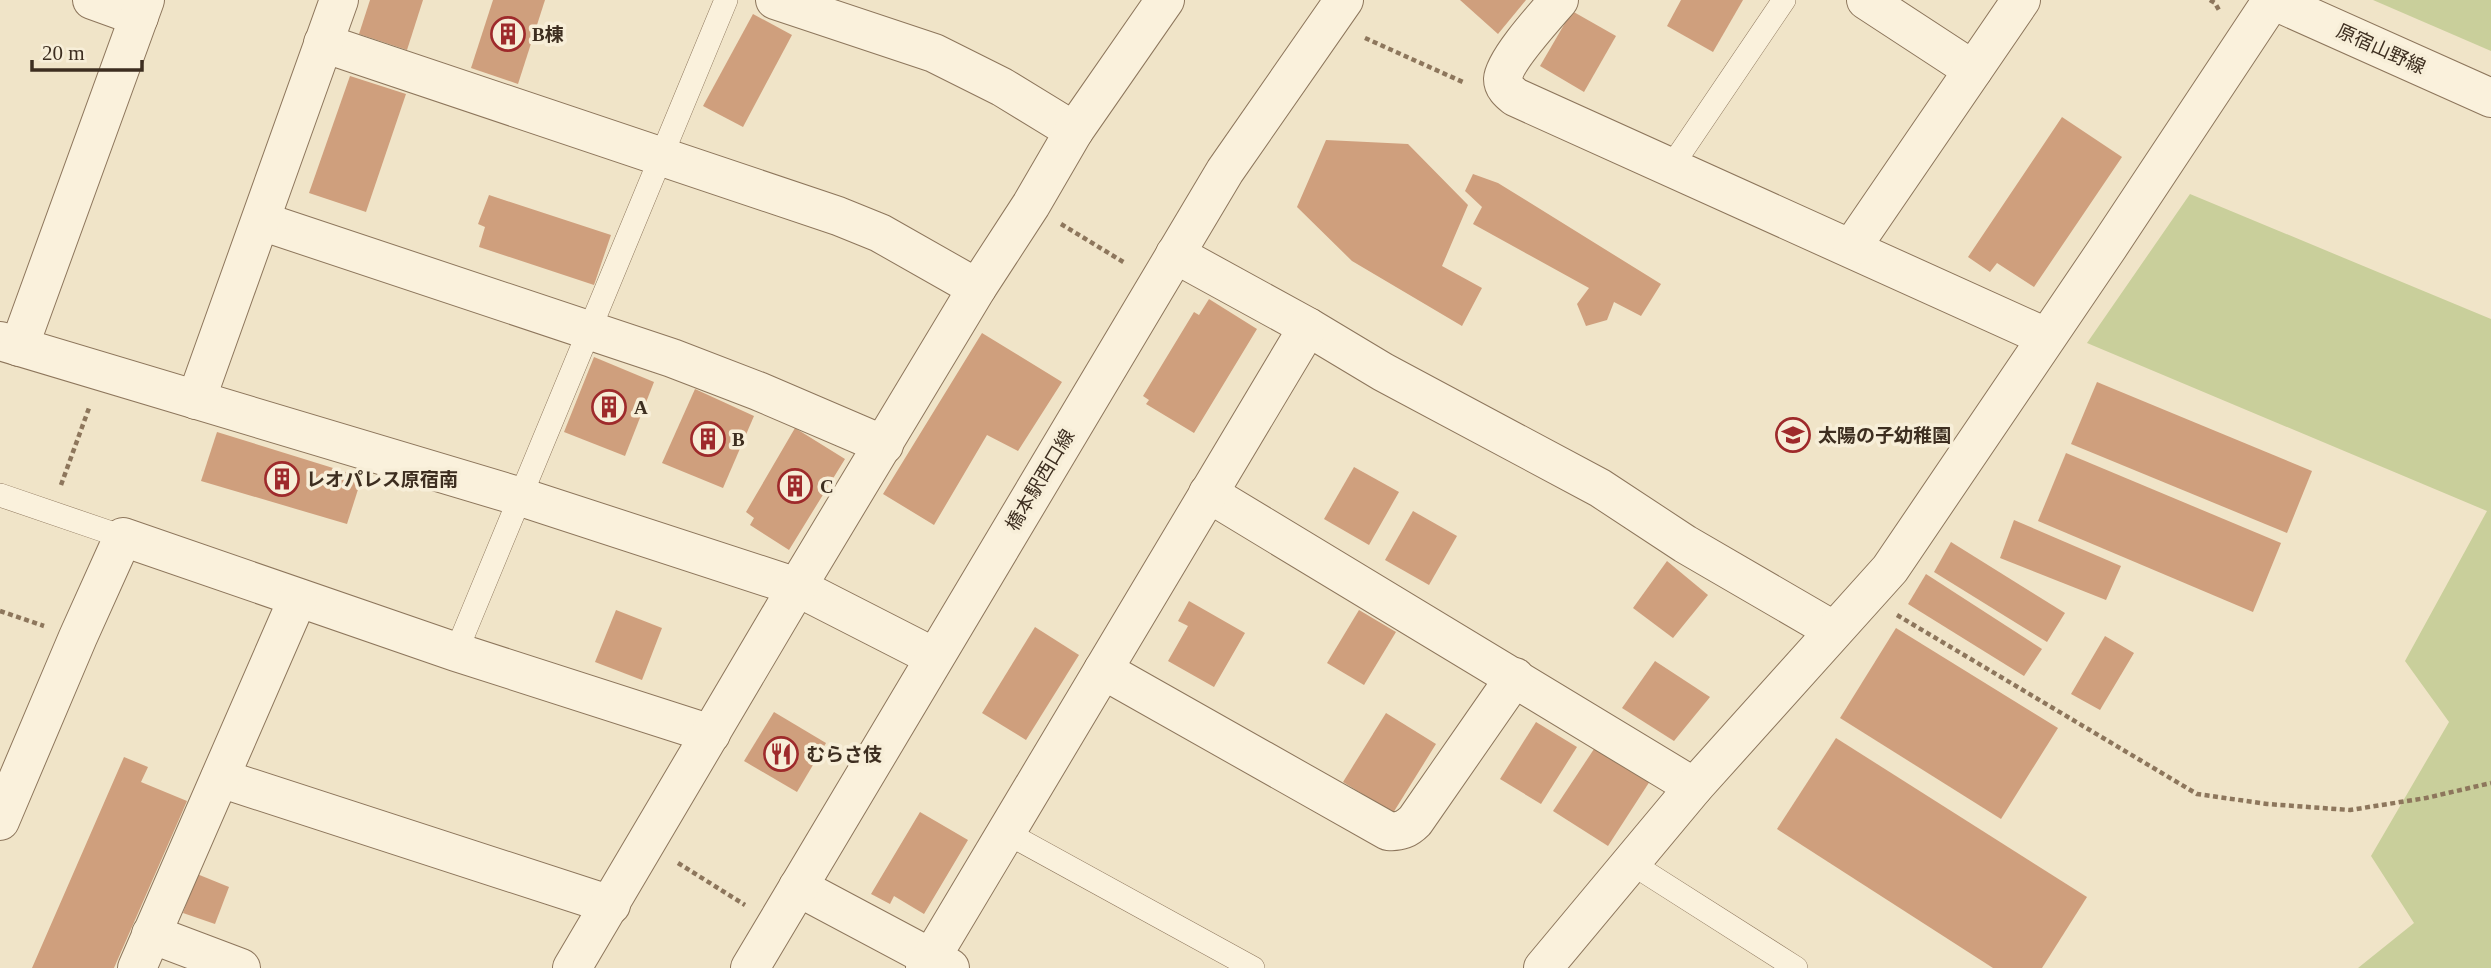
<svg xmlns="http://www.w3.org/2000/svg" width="2491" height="968" viewBox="0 0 2491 968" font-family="'Times New Roman','Noto Sans JP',serif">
<rect width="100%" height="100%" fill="#f0e4c8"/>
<!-- green -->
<g fill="#c9cf9b">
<path d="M2373,0h118v51z"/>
<path d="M2190,194l301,125v649h-133l56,-45 -43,-67 78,-134 -44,-61 82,-150 -400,-168z"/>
</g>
<!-- building -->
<g fill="#cf9f7d">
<path d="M370,0h53l-16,50 -48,-16z"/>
<path d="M493,0h52l-27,84 -47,-16z"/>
<path d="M1460,0h66l-28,34z"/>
<path d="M1681,0h62l-30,52 -46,-26z"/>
<path d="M1572,11l44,25 -32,56 -44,-26z"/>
<path d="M753,14l39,21 -49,92 -40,-21z"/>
<path d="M350,76l56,18 -40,118 -57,-19z"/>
<path d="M2062,117l60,40 -88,130 -37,-24 -7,9 -22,-15z"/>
<path d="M1326,140l82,4 60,61 -26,61 40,22 -20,38 -110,-65 -55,-54z"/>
<path d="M1473,174l25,9 163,101 -20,32 -27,-14 -7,18 -21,6 -9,-22 12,-16 -116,-64 9,-17 -17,-16z"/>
<path d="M489,195l122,40 -17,50 -115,-38 6,-20 -7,-3z"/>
<path d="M1209,299l48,30 -63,104 -48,-29 3,-4 -6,-4 51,-84 5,3z"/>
<path d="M982,333l80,49 -44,69 -31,-16 -53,90 -51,-31z"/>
<path d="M594,357l60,25 -29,74 -61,-24z"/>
<path d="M2097,382l215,89 -25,62 -216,-89z"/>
<path d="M695,389l59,27 -31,72 -61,-25z"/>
<path d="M795,428l50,31 -56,91 -39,-25 4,-7 -8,-6z"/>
<path d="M217,432l145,45 -15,47 -146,-43z"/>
<path d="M2066,453l215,90 -28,69 -215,-91z"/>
<path d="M1354,467l45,25 -30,53 -45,-26z"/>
<path d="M1413,511l44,25 -28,49 -44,-25z"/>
<path d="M2014,520l107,46 -15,34 -106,-42z"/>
<path d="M1951,542l114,71 -18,29 -113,-70z"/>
<path d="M1667,561l41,34 -35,43 -40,-30z"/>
<path d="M1926,574l116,75 -18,27 -116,-72z"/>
<path d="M1189,601l56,32 -31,54 -46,-26 20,-35 -10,-5z"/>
<path d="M616,610l46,18 -20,52 -47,-18z"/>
<path d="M1359,610l37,22 -32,53 -37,-22z"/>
<path d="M1035,627l44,28 -53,85 -44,-27z"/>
<path d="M1896,628l162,100 -57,91 -161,-101z"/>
<path d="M2105,636l29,17 -34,57 -29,-16z"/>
<path d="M1655,661l55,36 -36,44 -52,-33z"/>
<path d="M774,712l52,31 -29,49 -53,-31z"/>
<path d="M1386,713l50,31 -43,69 -50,-31z"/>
<path d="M1536,722l41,25 -36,57 -41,-25z"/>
<path d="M1836,738l251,159 -45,71h-49l-216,-139z"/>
<path d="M1596,746l54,35 -42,65 -55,-35z"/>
<path d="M124,757l24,10 -7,15 46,19 -73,167h-82z"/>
<path d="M920,812l48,28 -44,74 -30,-18 -4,8 -19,-10z"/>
<path d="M197,874l32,13 -14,37 -32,-11z"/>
</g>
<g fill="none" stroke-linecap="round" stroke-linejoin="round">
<!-- service casing -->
<g stroke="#8d765c" stroke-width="24">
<g id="service">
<path d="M1671,167l113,-167"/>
<path d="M0,495l123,42"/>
<path d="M456,652l270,-652"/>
<path d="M1007,833l246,135"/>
<path d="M1631,863l165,105"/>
</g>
</g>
<!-- minor casing -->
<g stroke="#8d765c" stroke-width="40">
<g id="minor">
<path d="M92,0l47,17"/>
<path d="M775,0l159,53 68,34 72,44"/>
<path d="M1559,0c-13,15 -55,61 -56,79 0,8 6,13 12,18l531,240"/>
<path d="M1866,0l107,70"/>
<path d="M323,43l515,173 42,17 97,55"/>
<path d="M261,221l411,137 86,33 126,54"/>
<path d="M1852,247l169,-247"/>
<path d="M1175,254l133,73 75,45 217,116 85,56 148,86"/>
<path d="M0,341l521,156 276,90 137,70"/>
<path d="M19,347l126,-347"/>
<path d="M196,400l143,-400"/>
<path d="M1208,493l486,294"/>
<path d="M1103,670l285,161c12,1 19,-2 27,-10l100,-144"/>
<path d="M220,778l391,127"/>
<path d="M0,821l78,-184 45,-100 333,115 255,82"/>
<path d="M798,887l152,81"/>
<path d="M151,934l90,34"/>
<path d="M137,968l161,-370"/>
<path d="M572,968l225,-381 180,-299 54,-83 43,-74 91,-131"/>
<path d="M925,968l383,-641"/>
<path d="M1543,968l151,-181 196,-218 219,-323 163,-246"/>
</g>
</g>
<!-- tertiary casing -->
<g stroke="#8d765c" stroke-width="40">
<g id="tertiary">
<path d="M2272,0l219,98"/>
<path d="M750,968l475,-797 119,-171"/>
</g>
</g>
<!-- path -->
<g stroke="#8d765c" stroke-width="4.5" stroke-dasharray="5 3.5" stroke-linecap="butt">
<path d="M2210,0l5,3 5,9"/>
<path d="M1365,38l100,45"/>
<path d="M1061,224l64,39"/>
<path d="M61,485l28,-77"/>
<path d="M0,611l44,15"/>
<path d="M1897,615l300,179 70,10 83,6 76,-12 65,-15"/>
<path d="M678,863l67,42"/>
</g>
<!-- service -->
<use href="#service" stroke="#faf1dc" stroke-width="23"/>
<!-- minor -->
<use href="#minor" stroke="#faf1dc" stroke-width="38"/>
<!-- tertiary -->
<use href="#tertiary" stroke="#faf1dc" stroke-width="38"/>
</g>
<!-- icons -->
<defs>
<g id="building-ring" transform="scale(1.75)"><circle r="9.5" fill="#f7eed8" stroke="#9e2a2b" stroke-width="1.5"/><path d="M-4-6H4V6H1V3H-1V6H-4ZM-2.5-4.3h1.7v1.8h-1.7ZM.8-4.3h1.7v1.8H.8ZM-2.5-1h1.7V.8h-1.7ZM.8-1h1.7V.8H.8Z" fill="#9e2a2b"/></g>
<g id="school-ring" transform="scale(1.75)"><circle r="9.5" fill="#f7eed8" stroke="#9e2a2b" stroke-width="1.5"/><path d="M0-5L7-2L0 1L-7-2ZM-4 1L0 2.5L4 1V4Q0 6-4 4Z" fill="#9e2a2b"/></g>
<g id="restaurant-ring" transform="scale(1.75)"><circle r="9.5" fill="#f7eed8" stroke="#9e2a2b" stroke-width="1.5"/><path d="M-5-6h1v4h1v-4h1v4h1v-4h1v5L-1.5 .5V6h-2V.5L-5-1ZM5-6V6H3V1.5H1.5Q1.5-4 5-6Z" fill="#9e2a2b"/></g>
</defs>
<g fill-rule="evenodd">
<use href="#building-ring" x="508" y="34"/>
<use href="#building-ring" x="609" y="407"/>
<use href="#school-ring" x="1793" y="435"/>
<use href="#building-ring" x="708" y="439"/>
<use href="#building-ring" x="282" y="479"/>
<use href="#building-ring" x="795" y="486"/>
<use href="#restaurant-ring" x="781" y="754"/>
</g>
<g text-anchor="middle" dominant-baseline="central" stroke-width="7" stroke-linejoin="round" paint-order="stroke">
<!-- poi labels -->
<g font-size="19" font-weight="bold" fill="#3d2e20" stroke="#f7eed8" text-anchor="start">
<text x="532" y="34">B棟</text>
<text x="634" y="407">A</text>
<text x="1818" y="435">太陽の子幼稚園</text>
<text x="732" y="439">B</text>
<text x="306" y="479">レオパレス原宿南</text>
<text x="820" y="486">C</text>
<text x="806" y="754">むらさ伎</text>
</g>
<!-- street labels -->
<g font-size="19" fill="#3d2e20" stroke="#f7eed8">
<text transform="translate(2381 49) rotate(24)">原宿山野線</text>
<text transform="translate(1040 480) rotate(-59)">橋本駅西口線</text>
</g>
</g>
<!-- scale -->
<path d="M32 60v10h110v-10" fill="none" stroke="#3d2e20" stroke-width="3.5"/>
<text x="42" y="60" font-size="21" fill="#3d2e20" stroke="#f7eed8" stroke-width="5" paint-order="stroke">20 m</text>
</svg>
